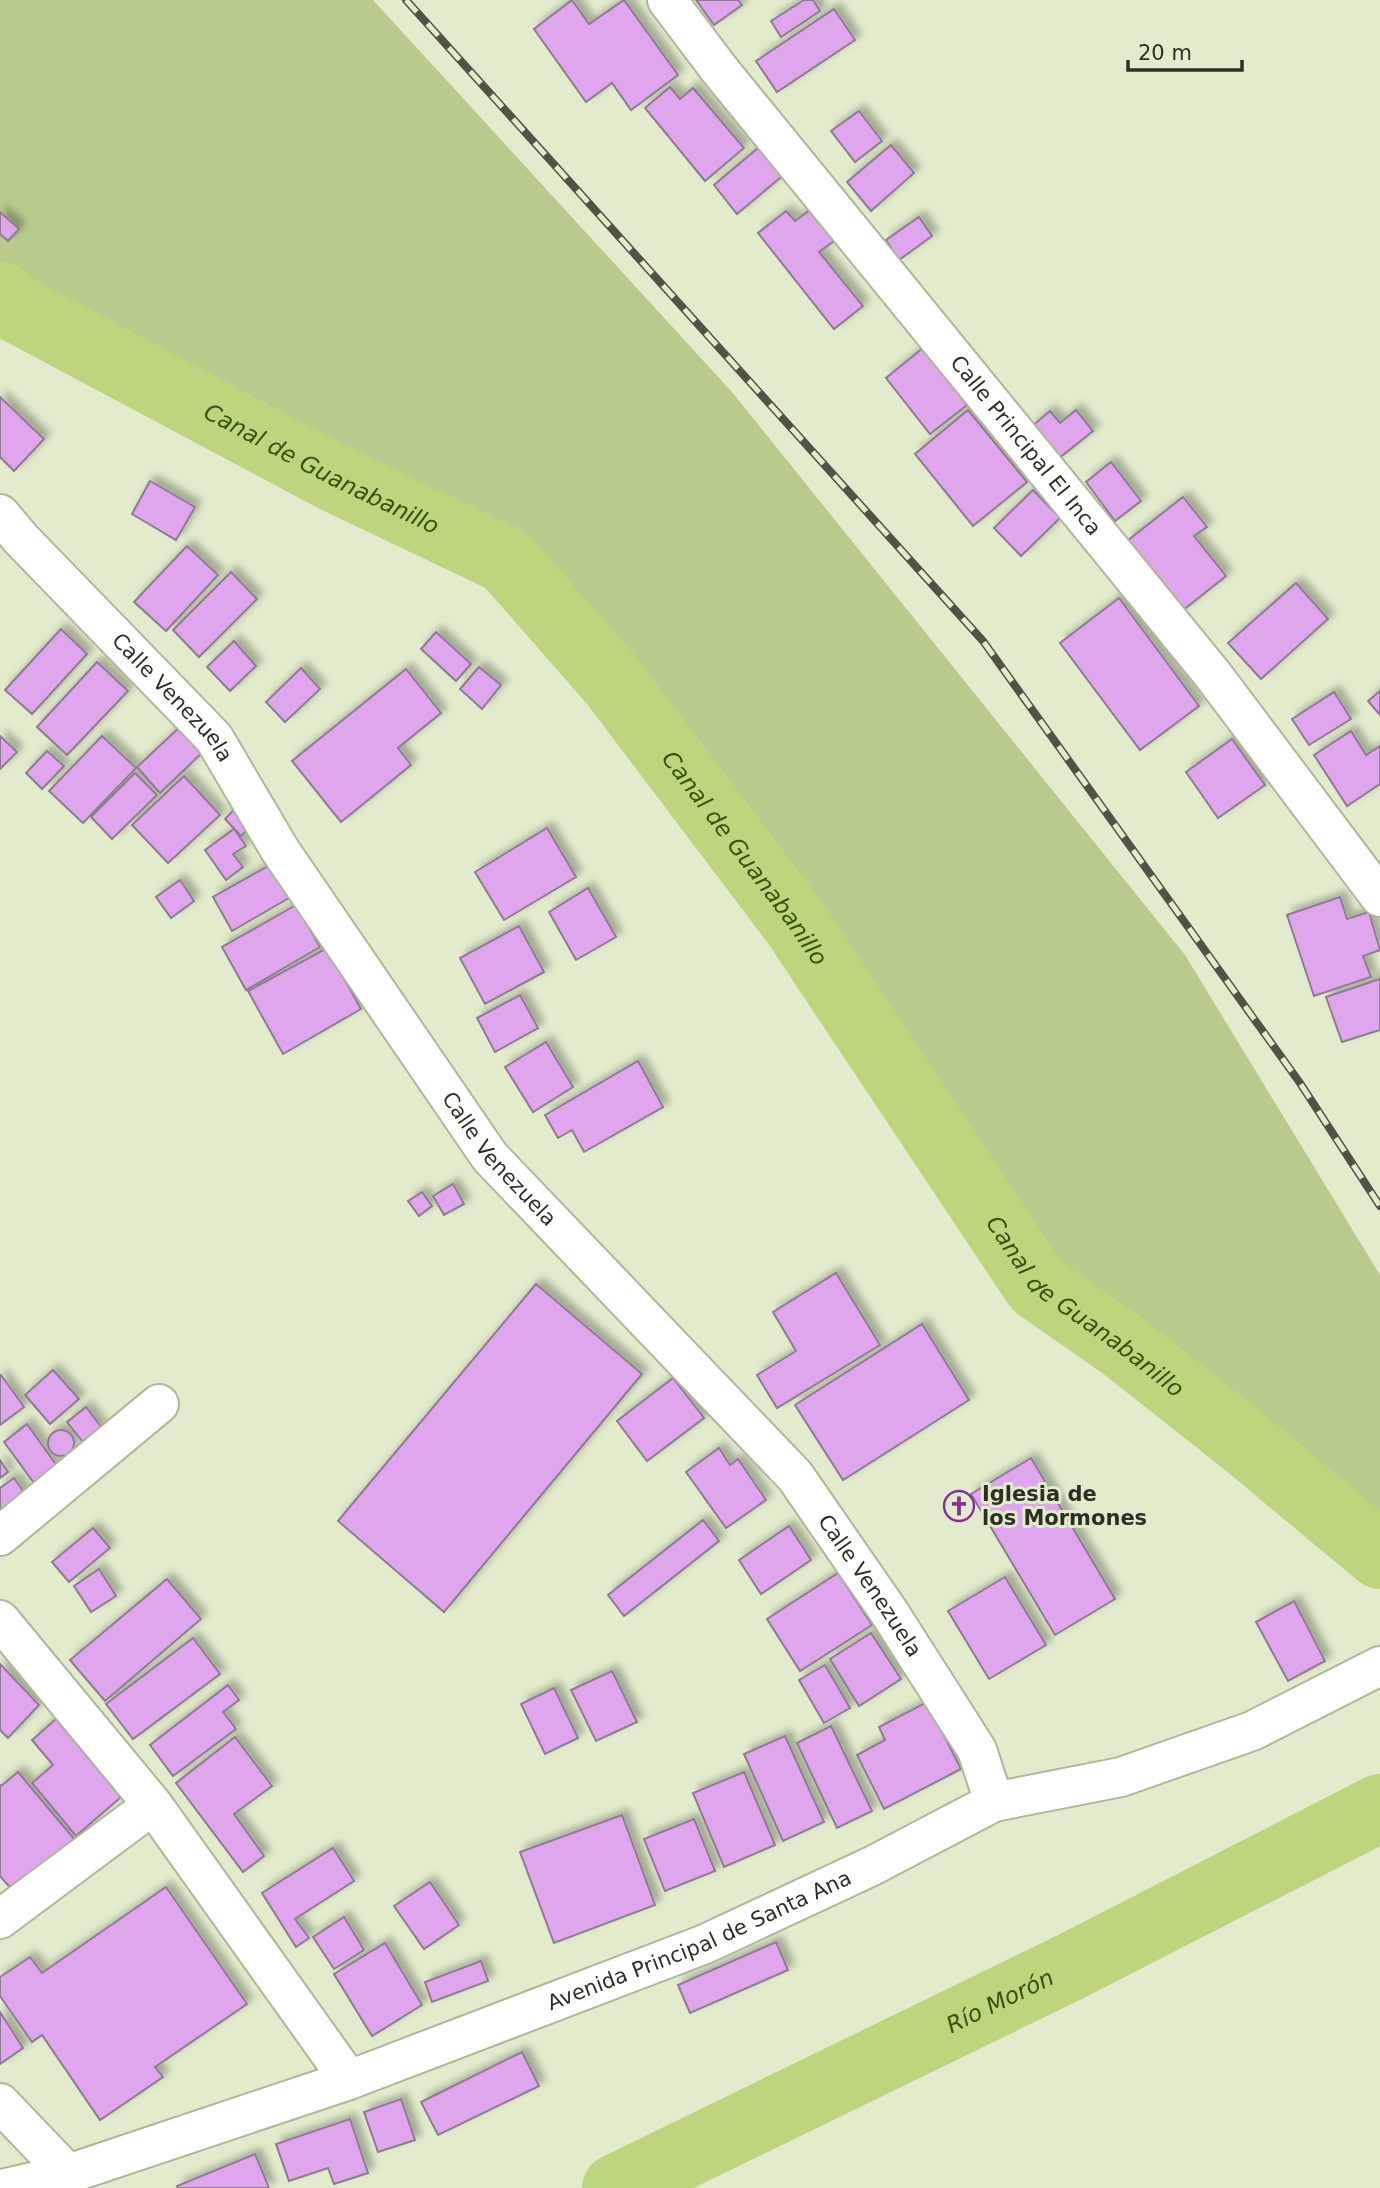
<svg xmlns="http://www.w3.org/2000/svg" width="1380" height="2188" viewBox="0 0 1380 2188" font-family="'DejaVu Sans',sans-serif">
<defs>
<filter id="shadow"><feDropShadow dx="6" dy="-6" stdDeviation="3.5" flood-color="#0004"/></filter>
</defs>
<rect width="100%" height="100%" fill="#e2eccc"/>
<!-- green -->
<path fill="#b9cb8c" d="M0,0h373l359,392 453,563 195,320v282l-343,-271 -241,-362 -290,-364 -172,-82 -317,-169 -17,-14z"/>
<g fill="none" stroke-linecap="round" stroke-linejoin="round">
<!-- river -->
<g stroke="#bdd57d" stroke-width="68">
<path id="s1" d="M0,295l17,14 317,169 172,82 107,122 183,242 241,362 86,60 119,94 138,115"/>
<path id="s2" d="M616,2188l454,-221 310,-159"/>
</g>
</g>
<!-- building -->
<g fill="#dfa6ed" stroke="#8e7b93" stroke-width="2" filter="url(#shadow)">
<path d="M572,0l17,24 35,-24 54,75 -47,35 -19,-27 -26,19 -52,-73z"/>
<path d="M696,0h42l4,5 -28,20z"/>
<path d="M804,0h9l7,11 -39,26 -10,-16z"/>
<path d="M834,9l21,31 -78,52 -21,-31z"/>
<path d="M670,87l10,12 13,-11 51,60 -39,33 -60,-73z"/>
<path d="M859,111l23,30 -27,21 -24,-31z"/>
<path d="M764,143l23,29 -50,42 -23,-29z"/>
<path d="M891,145l23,28 -43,38 -24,-29z"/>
<path d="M810,210l24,31 -15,11 44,54 -29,23 -76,-96 28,-22 9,10z"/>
<path d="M0,212l19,17 -11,12 -8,-7z"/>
<path d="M919,217l13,19 -33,24 -13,-20z"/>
<path d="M923,348l44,57 -37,29 -44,-56z"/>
<path d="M0,397l44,42 -30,32 -14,-14z"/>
<path d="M968,410l59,72 -54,44 -58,-72z"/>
<path d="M1076,410l17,21 -35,28 -27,-32 19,-16 10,12z"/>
<path d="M1111,462l30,39 -26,20 -29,-39z"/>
<path d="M150,481l45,26 -19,33 -44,-26z"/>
<path d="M1033,490l27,28 -39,38 -27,-28z"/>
<path d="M1183,497l24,30 -13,9 32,40 -44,35 -55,-70z"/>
<path d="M187,546l31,29 -52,56 -32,-29z"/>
<path d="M231,572l26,27 -58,58 -26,-27z"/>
<path d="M1296,583l32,36 -67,60 -33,-36z"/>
<path d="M1119,598l80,108 -59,44 -80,-107z"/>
<path d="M61,629l26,25 -55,60 -27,-24z"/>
<path d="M436,632l35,32 -15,17 -35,-32z"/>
<path d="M234,641l22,25 -26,25 -23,-24z"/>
<path d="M97,662l31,29 -61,64 -30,-28z"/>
<path d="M479,667l22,18 -19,24 -22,-20z"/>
<path d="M301,668l19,21 -35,33 -19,-20z"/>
<path d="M406,669l35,44 -43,35 13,17 -70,57 -49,-61z"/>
<path d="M1380,691v24l-12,-14z"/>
<path d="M1334,692l17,27 -42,26 -17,-26z"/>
<path d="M182,725l23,25 -45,43 -23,-26z"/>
<path d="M1351,731l15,24 14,-9v38l-33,22 -33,-51z"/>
<path d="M0,736l17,16 -17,17z"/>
<path d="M102,736l34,32 -53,55 -34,-32z"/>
<path d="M1232,739l33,46 -47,33 -32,-46z"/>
<path d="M47,751l17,15 -22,23 -16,-16z"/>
<path d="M135,773l22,22 -45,44 -21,-22z"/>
<path d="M184,776l36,39 -52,48 -36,-38z"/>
<path d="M243,800l17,17 -19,19 -16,-17z"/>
<path d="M547,828l29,49 -72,43 -29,-48z"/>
<path d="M234,829l12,17 -13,8 10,13 -17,13 -21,-30z"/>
<path d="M277,861l19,33 -64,37 -19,-34z"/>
<path d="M180,880l14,21 -23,17 -15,-21z"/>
<path d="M588,888l28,49 -40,23 -27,-48z"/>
<path d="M1340,897l7,22 22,-7 11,38 -17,6 8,21 -57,19 -27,-81z"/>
<path d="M296,905l24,42 -74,43 -24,-43z"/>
<path d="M519,926l25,46 -59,32 -25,-46z"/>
<path d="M327,948l34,61 -78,45 -35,-63z"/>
<path d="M1380,979v51l-38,12 -16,-45z"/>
<path d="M520,995l18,33 -43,24 -18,-34z"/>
<path d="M546,1042l27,45 -40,25 -28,-45z"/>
<path d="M638,1061l25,46 -79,45 -12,-22 -14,8 -13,-23z"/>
<path d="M453,1184l11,20 -20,11 -11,-19z"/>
<path d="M422,1192l10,14 -13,10 -11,-15z"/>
<path d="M836,1273l44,72 -103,63 -20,-33 39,-24 -23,-39z"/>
<path d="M536,1284l106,90 -198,238 -106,-91z"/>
<path d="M922,1324l47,76 -126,80 -48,-75z"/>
<path d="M53,1370l26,29 -29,25 -25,-29z"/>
<path d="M1,1375l23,32 -24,18v-49z"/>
<path d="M673,1378l31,40 -57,43 -30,-40z"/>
<path d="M86,1407l16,21 -19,14 -16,-20z"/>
<path d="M27,1424l30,42 -23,17 -30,-41z"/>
<circle cx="61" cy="1443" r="13"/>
<path d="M719,1448l11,17 8,-6 28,41 -40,28 -40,-56z"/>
<path d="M1031,1458l84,141 -60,36 -84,-141z"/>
<path d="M0,1460l8,12 -8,6z"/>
<path d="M14,1478l11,16 -25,17v-23z"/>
<path d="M703,1520l16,21 -95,75 -16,-21z"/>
<path d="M789,1526l22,34 -50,34 -22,-34z"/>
<path d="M93,1528l17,20 -41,34 -17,-20z"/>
<path d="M99,1569l17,27 -25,16 -17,-26z"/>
<path d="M838,1573l34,52 -72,46 -33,-52z"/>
<path d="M1005,1577l41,68 -57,34 -41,-68z"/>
<path d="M167,1579l34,40 -96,82 -35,-41z"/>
<path d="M1294,1601l31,60 -37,20 -32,-59z"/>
<path d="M871,1633l30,46 -42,27 -29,-47z"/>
<path d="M193,1638l27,36 -87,65 -27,-35z"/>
<path d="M0,1664l39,41 -31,33 -8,-8z"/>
<path d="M825,1665l25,43 -26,15 -25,-43z"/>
<path d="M612,1671l25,51 -41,19 -25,-51z"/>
<path d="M228,1685l11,15 -16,12 13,17 -63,47 -23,-31z"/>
<path d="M554,1688l24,50 -33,16 -24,-50z"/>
<path d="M927,1702l34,67 -77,40 -27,-54 28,-15 -6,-13z"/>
<path d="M56,1719l65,78 -45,39 -44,-53 21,-18 -21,-25z"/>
<path d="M831,1726l41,85 -35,17 -40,-85z"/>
<path d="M785,1736l39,86 -41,19 -39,-87z"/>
<path d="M235,1737l37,49 -38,28 30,42 -21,16 -67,-89z"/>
<path d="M18,1772l57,68 -61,52 -14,-16v-91l1,1z"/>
<path d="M744,1772l31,73 -51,22 -31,-74z"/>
<path d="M622,1815l33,90 -101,38 -34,-91z"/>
<path d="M694,1819l21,52 -50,20 -21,-52z"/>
<path d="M333,1848l21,33 -59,38 14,19 -13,9 -34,-54z"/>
<path d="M430,1882l29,43 -35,24 -30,-43z"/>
<path d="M166,1887l81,117 -92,63 8,10 -63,43 -58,-85 -10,7 -32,-46v-19l30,-20 12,16z"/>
<path d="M344,1917l20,33 -30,19 -21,-32z"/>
<path d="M776,1942l12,28 -98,43 -12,-28z"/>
<path d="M385,1943l37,62 -50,31 -38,-62z"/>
<path d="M481,1961l7,20 -56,21 -7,-20z"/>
<path d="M0,2012l23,36 -23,16z"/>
<path d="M522,2052l17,34 -101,49 -17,-33z"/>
<path d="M401,2099l14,41 -37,12 -14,-40z"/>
<path d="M350,2119l18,54 -34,11 -6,-16 -39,13 -13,-37z"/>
<path d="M255,2154l14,34h-91l-1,-2z"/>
</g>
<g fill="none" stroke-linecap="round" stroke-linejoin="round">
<!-- minor casing -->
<g stroke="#aeb799" stroke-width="42">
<g id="minor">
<path id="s3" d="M667,0l52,69 494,606 167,222"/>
<path id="s4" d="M0,514l21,25 193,199 66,112 210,307 305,319 94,136 88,138 17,52"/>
<path d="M0,1536l159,-132"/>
<path d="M0,1620l153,185 196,275"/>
<path d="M0,1919l153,-114"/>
<path d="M0,2103l68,71"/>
<path id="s5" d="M6,2188l62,-14 281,-94 356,-136 167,-78 122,-64 127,-25 131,-46 128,-65"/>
</g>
</g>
<!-- minor -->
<use href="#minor" stroke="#fff" stroke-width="38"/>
<!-- rail casing -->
<g stroke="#4f5444" stroke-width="8">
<path id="rail" d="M406,0l577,641 317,442 80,123"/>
</g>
<!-- rail -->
<use href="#rail" stroke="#e2eccc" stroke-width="5" stroke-dasharray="16" stroke-linecap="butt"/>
</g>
<!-- icons -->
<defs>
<g id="church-ring" transform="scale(1.575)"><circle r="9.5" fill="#e2eccc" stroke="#872f9c" stroke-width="1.5"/><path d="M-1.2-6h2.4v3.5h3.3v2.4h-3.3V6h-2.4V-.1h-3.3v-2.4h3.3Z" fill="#872f9c"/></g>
</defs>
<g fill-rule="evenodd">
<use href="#church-ring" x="959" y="1506"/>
</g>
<g text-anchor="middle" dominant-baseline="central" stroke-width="6" stroke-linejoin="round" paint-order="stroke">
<!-- street labels -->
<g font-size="21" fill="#2c3024" stroke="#e2eccc">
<text stroke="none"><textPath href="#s3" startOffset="572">Calle Principal El Inca</textPath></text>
<text stroke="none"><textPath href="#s4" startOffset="252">Calle Venezuela</textPath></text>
<text stroke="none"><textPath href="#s4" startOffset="819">Calle Venezuela</textPath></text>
<text stroke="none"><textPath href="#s4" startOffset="1386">Calle Venezuela</textPath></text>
<text stroke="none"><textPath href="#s5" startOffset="737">Avenida Principal de Santa Ana</textPath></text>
</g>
<!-- poi labels -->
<g font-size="21" font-weight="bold" fill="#2c3024" stroke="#e2eccc" text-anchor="start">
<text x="982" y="1494">Iglesia de<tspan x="982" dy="24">los Mormones</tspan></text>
</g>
<!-- water labels -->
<g font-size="23" font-style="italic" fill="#404e0d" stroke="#e2eccc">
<text stroke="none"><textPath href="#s1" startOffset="366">Canal de Guanabanillo</textPath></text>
<text stroke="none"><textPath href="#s1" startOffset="954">Canal de Guanabanillo</textPath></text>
<text stroke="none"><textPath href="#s1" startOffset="1521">Canal de Guanabanillo</textPath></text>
<text stroke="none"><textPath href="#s2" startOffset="427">Río Morón</textPath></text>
</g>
</g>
<!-- scale -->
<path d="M1128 60v10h114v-10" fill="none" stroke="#2c3024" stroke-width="3.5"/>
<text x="1138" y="60" font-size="21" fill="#2c3024" stroke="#e2eccc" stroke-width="5" paint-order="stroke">20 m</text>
</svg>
